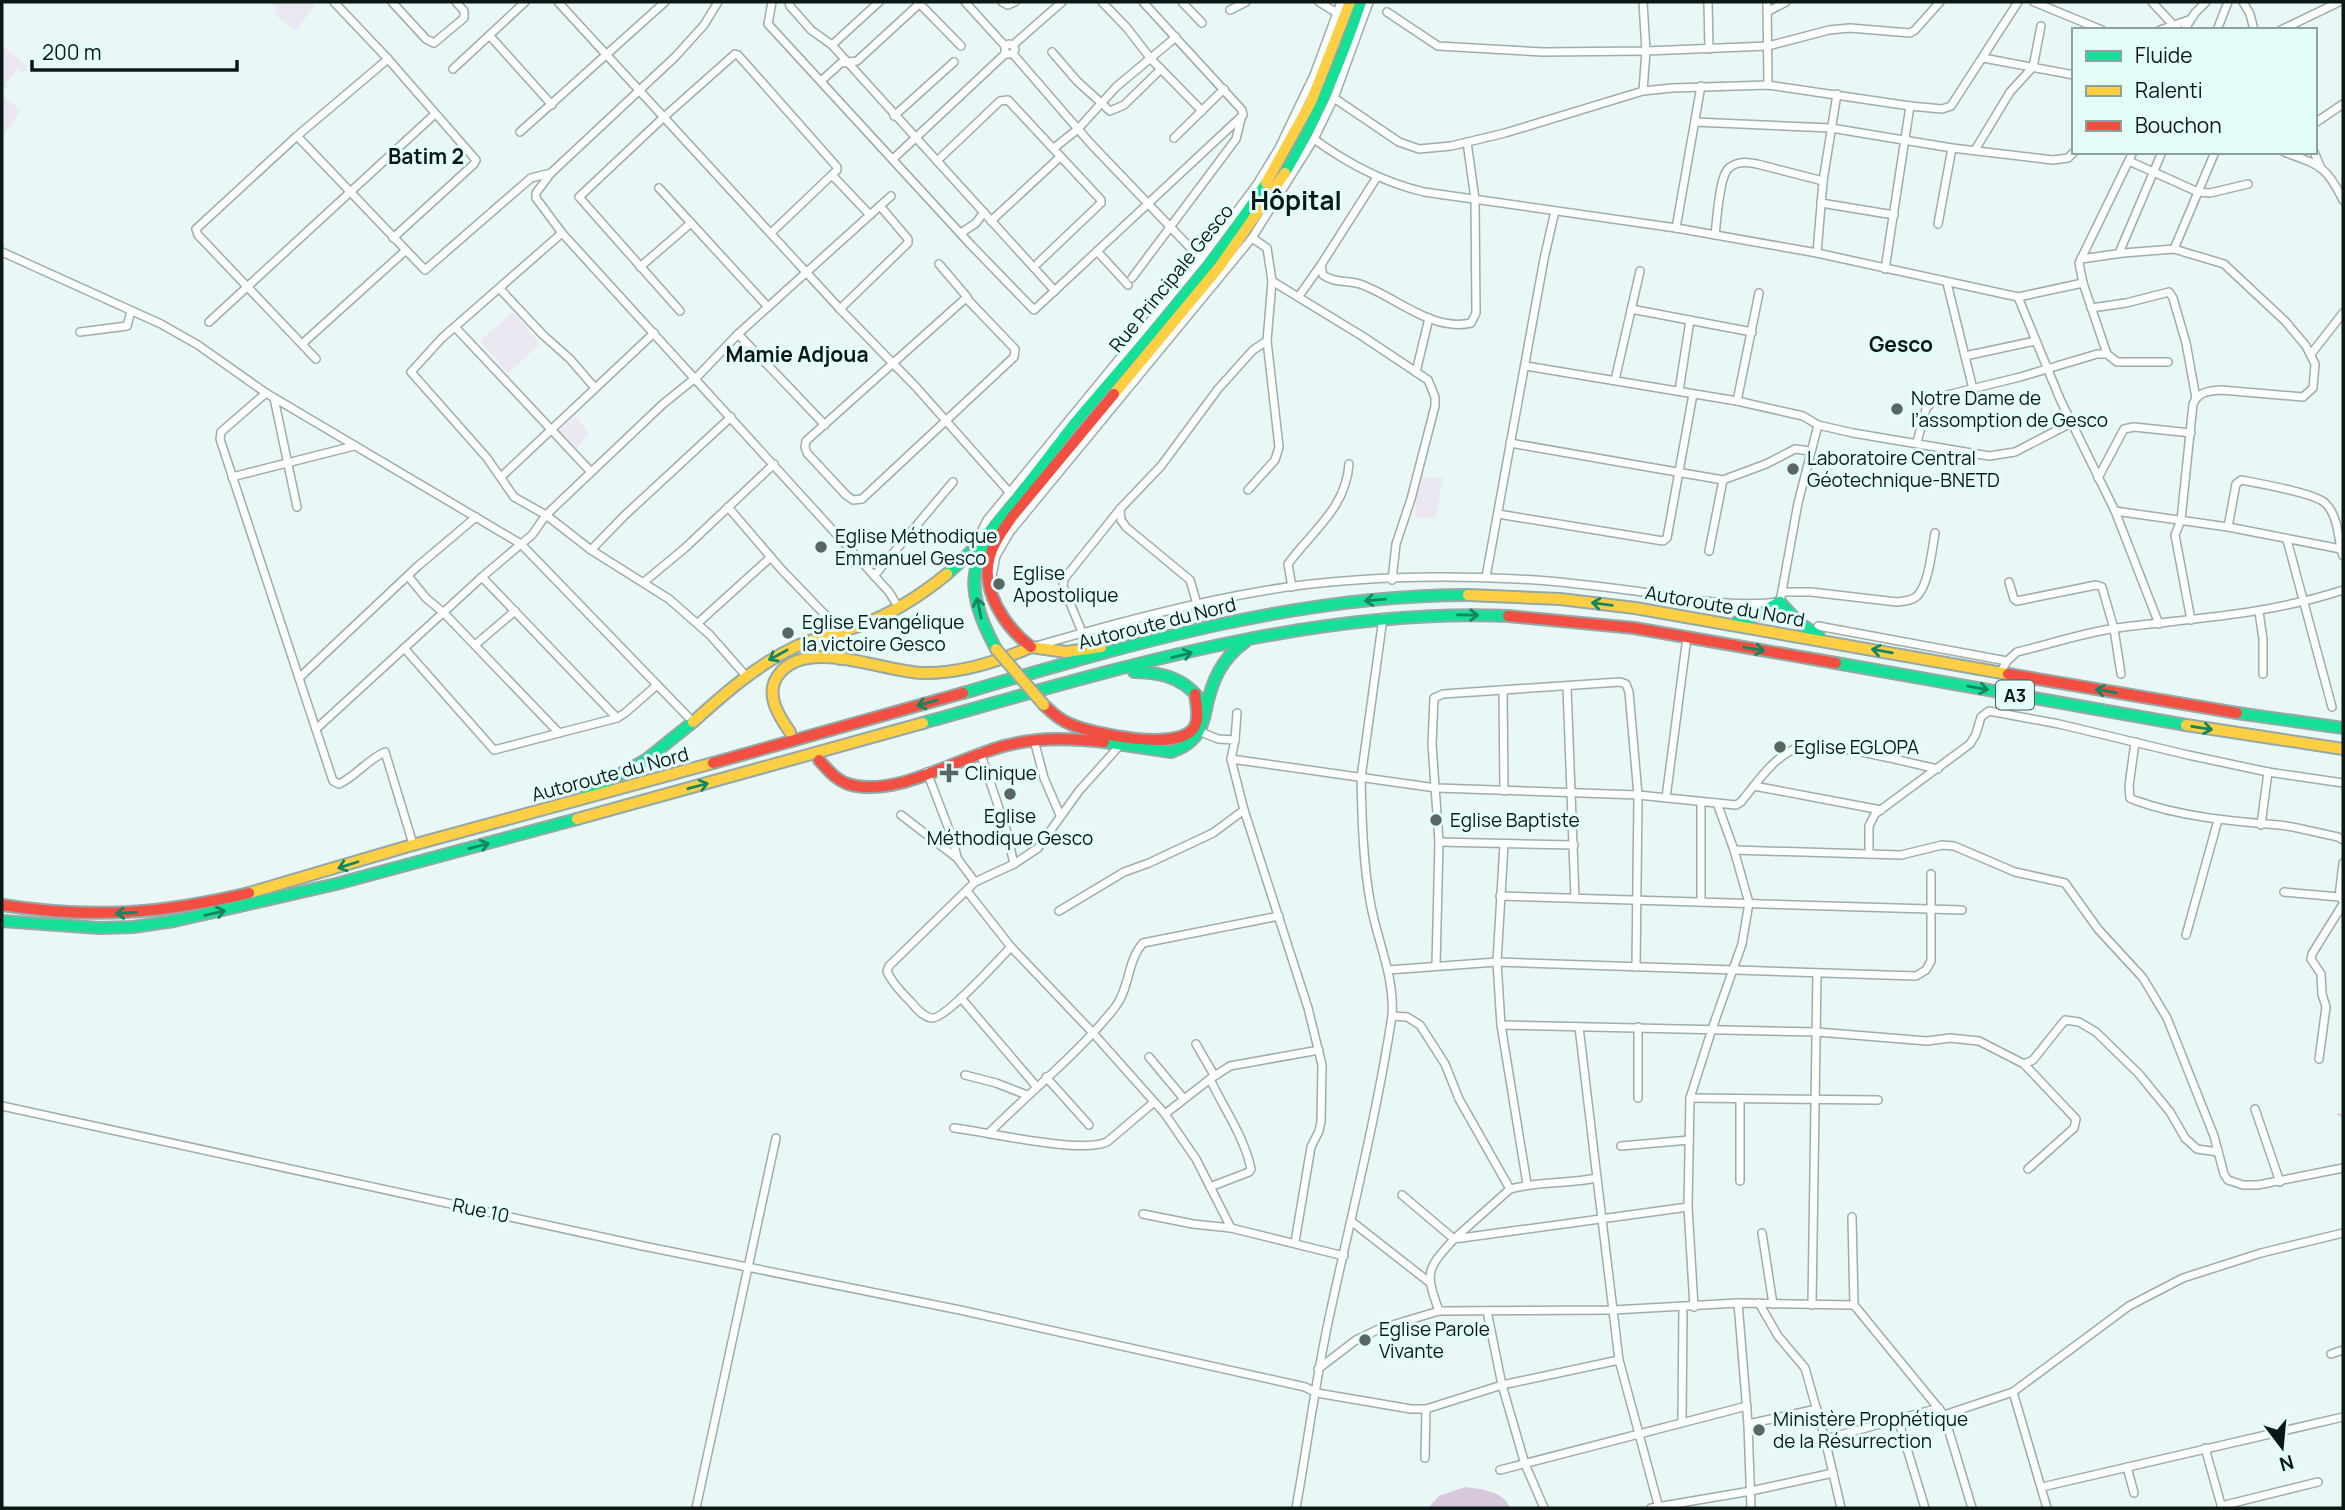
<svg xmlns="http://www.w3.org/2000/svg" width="2345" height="1510" viewBox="0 0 2345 1510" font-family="Manrope,sans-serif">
<rect width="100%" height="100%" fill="#e9f8f6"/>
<!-- green -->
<g fill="#ece8f3">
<path d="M269,2h48l-21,29 -22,-17 3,-5z"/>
<path d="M2,45l26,22 -5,6 -5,-4 -13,15 4,4 -1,2 -6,-5z"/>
<path d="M2,94l19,17 -19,25z"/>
<path d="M513,312l27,32 -32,29 -28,-32z"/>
<path d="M576,416l13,18 -14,16 -17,-18z"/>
<path d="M1419,477h24l-7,41h-22z"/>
</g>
<!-- water -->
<path fill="#d8c8de" d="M1465,1487c16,2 39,4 45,21h-82l11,-12z"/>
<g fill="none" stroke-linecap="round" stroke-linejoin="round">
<!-- stream -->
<path stroke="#d8c8de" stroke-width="2" d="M2338,1114l5,2"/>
<!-- street casing -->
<g stroke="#9facaa" stroke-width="10">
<g id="street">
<path d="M334,2l54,57 88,101 -2,4 -81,74"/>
<path d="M392,2l34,37 8,4 30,-25v-7l-8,-9"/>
<path d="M558,2l282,307 76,78 94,106"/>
<path d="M718,2l-14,23 -29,32 -124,116 -15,20v5l26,35 327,359 10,16"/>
<path d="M772,2l-4,22 203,221 63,65 209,-195 -1,-5 -99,-108"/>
<path d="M789,2l1,4 21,24 21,15 47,-43"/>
<path d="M918,2l43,44"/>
<path d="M965,2l40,44"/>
<path d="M1002,2l6,3 7,-3"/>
<path d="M1102,2l25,26 24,31 51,52"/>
<path d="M1182,2l20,21"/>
<path d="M1319,2l18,11"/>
<path d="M1643,2l3,49 -3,40"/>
<path d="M1708,2l1,47"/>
<path d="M1767,2l1,83"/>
<path d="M2034,2l68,28"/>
<path d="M2152,2l26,28"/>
<path d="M2243,2l7,12 4,16"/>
<path d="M1230,10l16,-8"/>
<path d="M1387,12l51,34 105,6 103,-1 122,-5 61,-16 21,-2 60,5 5,-3 25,-28"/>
<path d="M1767,12l19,-10"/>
<path d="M2160,30l29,-10"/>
<path d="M2184,30l11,-17 11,-11"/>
<path d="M2217,30l11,-28"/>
<path d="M2281,30l58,-28"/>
<path d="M490,36l62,69"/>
<path d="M832,45l223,246"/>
<path d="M1013,45l49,-43"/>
<path d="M1052,52l25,29 33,30 14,-6 37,-36"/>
<path d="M1013,54h-8v-8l4,-2 4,1 2,4 -2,5 77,89 111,116"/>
<path d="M1983,58l91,17"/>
<path d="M453,69l72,-67"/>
<path d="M821,81l20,-18 16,-2 61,-56v-3"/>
<path d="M1334,98l65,44 20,7 32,-3 54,-13 138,-42 29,-3 96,-3 142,21"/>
<path d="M894,116l60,-54"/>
<path d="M1695,122l136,6 121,20 101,12 15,-2 6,-6"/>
<path d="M2315,123l28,-19"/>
<path d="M520,132l145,-130"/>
<path d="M297,136l128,134 106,-92 20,-5"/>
<path d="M1174,138l50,-49"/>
<path d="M1314,139c34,25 68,43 110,53l252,36 141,25 201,44 42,102 55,112 44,113"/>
<path d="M1054,148l24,-19 38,-42 60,-50"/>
<path d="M1975,150l35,-58 23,-25 8,-41"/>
<path d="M2284,152c35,13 42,13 59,48"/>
<path d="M2314,152l6,14"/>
<path d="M893,159l112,-105"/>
<path d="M937,161l63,-60 8,-1 93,100v3l-63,60"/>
<path d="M2129,161l69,31 12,1 38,-9"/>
<path d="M832,175l38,40"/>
<path d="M1377,177l-56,88 2,10c11,8 24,5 37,9 35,12 71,48 111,39l5,-10 -1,-114 -8,-57"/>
<path d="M659,188l109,119"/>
<path d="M1821,203l73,12"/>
<path d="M991,221l69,-64"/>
<path d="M1938,224l14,-76"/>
<path d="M1676,228l25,-142"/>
<path d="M562,233l-120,105 -31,34 76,86 27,39 32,18 45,35 78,49 41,36 36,41"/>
<path d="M961,233l15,-10 8,-11"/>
<path d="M1715,235c2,-15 4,-59 14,-67 8,-7 18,-6 28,-4l66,17"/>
<path d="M2174,249l41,-97"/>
<path d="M1097,251l31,34"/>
<path d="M2,252l159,72 37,21 68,48 255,151 -39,33"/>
<path d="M1817,253l6,-72 14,-87"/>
<path d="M2119,253l43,-101"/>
<path d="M2081,259l42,-6 51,-4 50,15 61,57 21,25 9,18 -2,24 -10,9 -82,-7c-13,1 -23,2 -28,14l-12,116 -6,15 16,85"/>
<path d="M939,264l28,33 2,4 46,48 -1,8 -152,142 -9,1 -7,-5 -39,-42 -2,-6 1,-6 161,-144"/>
<path d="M640,267l51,-44"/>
<path d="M1885,269l25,-163 32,3 9,-3 67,-104"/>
<path d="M1132,278l104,-139 5,-20"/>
<path d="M1272,281l90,55 66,44 7,17v9l-24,93 -15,45 -4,36"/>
<path d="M1947,283l26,106"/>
<path d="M500,289l43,46 27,24 25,29"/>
<path d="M1299,296l22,-31"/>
<path d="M2018,297l65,-14"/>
<path d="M2091,308l35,-5 43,-11 4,6 13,45 10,55"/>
<path d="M840,309l68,-66v-4l-28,-33"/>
<path d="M1631,309l121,23"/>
<path d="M680,311l-101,-114 85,-80 71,-63 3,1 99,112v3l-66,63"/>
<path d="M209,322l226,-208"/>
<path d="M455,327l136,145"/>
<path d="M80,332l47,-6 4,-15"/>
<path d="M738,334l87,91"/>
<path d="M302,344l103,-93"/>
<path d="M2107,354l-24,-71 -4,-20 54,-111"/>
<path d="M2311,354l32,-41"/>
<path d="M1965,356l70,-15"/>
<path d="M316,359l-118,-124 -2,-6 101,-93 91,-77"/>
<path d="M1526,366l211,35 66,15 15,9 35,8 136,23 26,-4 58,-30"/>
<path d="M1416,372l13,-54"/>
<path d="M1615,380l25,-109"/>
<path d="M1679,391l11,-71"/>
<path d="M266,393l-45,39 -1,7 113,342 6,3c17,-8 28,-24 46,-32l28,92"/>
<path d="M274,398l23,109"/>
<path d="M1737,401l22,-108"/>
<path d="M1917,442l9,-33 9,-11 85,-21 77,-23h10l10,8h51"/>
<path d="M1510,443l213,37 43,-16 29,-15 15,2"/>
<path d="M232,477l122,-31"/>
<path d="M501,477l153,-144"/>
<path d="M2098,478l26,-49 10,-2 57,6"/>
<path d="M1248,490l27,-30 4,-13 -12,-106 5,-60 -5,-33 -15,-10"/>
<path d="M728,507l53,62 50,52"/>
<path d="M1120,509l1,11 5,7 64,53 7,24"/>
<path d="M2115,511l113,16 113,22 2,7"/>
<path d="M1498,514l165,27 4,-3 26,-144"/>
<path d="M2228,527l8,-43 5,-4c16,3 74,13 84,23 12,11 13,31 16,46"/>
<path d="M2287,540l45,167"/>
<path d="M976,542l11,-22 214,-261 56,-75 22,-36 35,-73 27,-73"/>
<path d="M591,550l33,-34 107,-99"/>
<path d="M1709,551l14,-71"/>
<path d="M874,576l79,-94"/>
<path d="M992,576l4,-20 14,-24 242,-294 62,-99 20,-41 35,-96"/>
<path d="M1486,577l58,-318 11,-48"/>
<path d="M644,582l41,-34 89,-84"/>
<path d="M2009,582l5,17 3,2 79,-16 6,2 12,42 7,45"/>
<path d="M1292,587l-4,-23c24,-33 58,-56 61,-100"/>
<path d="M1782,592h29l86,10c7,-1 16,-1 21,-7 11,-12 14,-46 17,-62"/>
<path d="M2259,612l4,27v35"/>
<path d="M1383,618l-22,160c1,43 2,86 10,128 7,37 24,72 21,110l15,1 13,8 25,39 14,35 51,90c28,-8 58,-5 87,-11l-18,-151"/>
<path d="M698,623l73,-66"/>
<path d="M1818,626l189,35"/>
<path d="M1082,632l-19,-46 1,-7 56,-70 41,-43 57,-77 35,-39 14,-9"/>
<path d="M475,645l40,-34"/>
<path d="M1036,646c77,-22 154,-43 232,-56 80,-13 168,-15 249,-11 44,2 88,8 132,14 43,7 87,14 131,9l18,-99 20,-78"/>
<path d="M404,648l90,102 65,-17 -115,-120 -18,-15 -18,-22"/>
<path d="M2000,673l7,-12 10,-9c33,-8 66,-19 99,-24 79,-10 151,-13 227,-38"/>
<path d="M299,678l119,-112 58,-49"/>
<path d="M1567,687l8,211"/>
<path d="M1503,690l1,101"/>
<path d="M693,722l-172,-178 11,-9 14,-20 117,-111 36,-29 39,-41 153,-138"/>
<path d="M316,729l166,-152 135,141"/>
<path d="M1201,732l17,7 17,1 -4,19 13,51 64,198 14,57 -1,57 -2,9 -8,16 -16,95"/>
<path d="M559,733l58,-15 8,-5 32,-28"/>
<path d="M1034,740l10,38 16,37"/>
<path d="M1235,740l2,-27"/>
<path d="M2135,742l-6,44 1,12 4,2c47,17 96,21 145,25 19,2 39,8 59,12l5,3"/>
<path d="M980,752l26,77 8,35"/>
<path d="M1231,759l205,29 202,7 98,10 5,-3c15,-18 31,-43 53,-53 23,-11 115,14 144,20"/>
<path d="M927,772l26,68 4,17"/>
<path d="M1754,786l127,24"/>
<path d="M1666,798l21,-161"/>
<path d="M1701,802v100"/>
<path d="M901,815l56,43 18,24"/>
<path d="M2261,825l7,-53"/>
<path d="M1439,842l135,3"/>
<path d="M1504,844l-7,118 4,63 26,159"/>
<path d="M1734,850l167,5 41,-10 12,1 61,26 50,11 33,46 45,49 24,40 47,118 10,38 4,6 15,5h15l85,-17"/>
<path d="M1869,854v-28l6,-12 95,-70 6,-10 5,-17 8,-6 70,13 129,31 80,17 75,11"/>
<path d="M967,891l44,56 82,86 72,81 31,45 35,69"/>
<path d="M2284,892l55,5 4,3"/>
<path d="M1500,896l462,14"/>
<path d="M2339,897l4,-34"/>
<path d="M1059,911l65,-39 25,-9 64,-30 31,-23"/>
<path d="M2186,935l32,-115"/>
<path d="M1011,947c-12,12 -67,74 -80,71 -9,-2 -16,-11 -21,-17 -8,-8 -19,-19 -23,-30l2,-5 86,-84 39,-18 24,-16 41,-57 42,-47"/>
<path d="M1436,965l3,-123 -7,-98 2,-46 9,-4 177,-12 6,2 3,8 9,103 -2,172"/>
<path d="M1388,970l109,-8 419,14 10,-6 5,-9v-87"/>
<path d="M961,998l75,88"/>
<path d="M1501,1025l316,7 110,9 23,-3 29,3 45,23 52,55 -2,9 -46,41"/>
<path d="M1196,1044l18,31"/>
<path d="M1149,1057l35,42"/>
<path d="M2319,1059l7,-52 -4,-13 -1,-20 -10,-15 1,-5 31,-50"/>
<path d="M2024,1064l9,-4 32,-40 14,2 17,10 43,42 31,38 15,26 12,11 21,3"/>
<path d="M965,1075l31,8 31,12"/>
<path d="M1046,1077l43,48"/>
<path d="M1210,1079c14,30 34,57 41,90l-2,3 -39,15"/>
<path d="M1638,1098v-71"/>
<path d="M1690,1098l188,2"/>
<path d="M2,1106l641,140 317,64 345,77 12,6 94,16h15l76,-24 117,-25"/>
<path d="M2255,1109l25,73"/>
<path d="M1165,1114l45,-35 20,-13 89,-16"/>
<path d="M954,1128c34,4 126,26 153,14l46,-39"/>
<path d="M990,1132c41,-41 91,-81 126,-126 14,-19 11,-45 27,-63l136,-27"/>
<path d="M1621,1146l68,-6"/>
<path d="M1597,1178l22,182 40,148"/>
<path d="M1740,1181v-81"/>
<path d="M1402,1195l52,44 56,-50"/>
<path d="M1143,1214l50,10 38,4 113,28"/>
<path d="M1852,1217l2,88 90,110 28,93"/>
<path d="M1351,1221l78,61"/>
<path d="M1762,1233l11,71"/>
<path d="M1738,1303l10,121 3,84"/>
<path d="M1759,1303l19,33 27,32 20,71 16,69"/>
<path d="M1812,1305l5,-332"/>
<path d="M1694,1307l-6,-100 2,-109 22,-69 30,-85 7,-41 -15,-53 -17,-47"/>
<path d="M1439,1311c-14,-39 -13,-41 15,-72l234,-32"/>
<path d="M1487,1311l15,74 23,79 19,44"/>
<path d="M2331,1354l12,-4"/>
<path d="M1318,1369l38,-29 23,-11 60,-18 174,-1 125,-7 116,2"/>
<path d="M2013,1392l34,116"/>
<path d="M1944,1415l69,-23 116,-86 54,-28 78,-25 82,-20"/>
<path d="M1898,1419l27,89"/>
<path d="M1682,1422l1,-115"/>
<path d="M1748,1424l69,-15"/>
<path d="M1825,1439l114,-31"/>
<path d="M2205,1448l17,60"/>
<path d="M1425,1458l1,-49"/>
<path d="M2127,1467l7,26"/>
<path d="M1500,1470l247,-64"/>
<path d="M2042,1487l301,-70"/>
<path d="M2221,1506l97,-24"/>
<path d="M696,1508l80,-370"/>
<path d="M1296,1508c12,-66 20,-133 35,-199 21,-97 46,-195 61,-293"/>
<path d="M1651,1508l100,-17 82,-18"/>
</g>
</g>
<!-- fast casing -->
<g stroke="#94a8a6" stroke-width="14">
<g id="fast">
<path d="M1285,173c32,-54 56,-111 76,-171"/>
<path d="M991,541c-5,8 -11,15 -14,24 -9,27 6,60 19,84"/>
<path d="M947,574c47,-40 88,-101 127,-150 66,-79 137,-154 192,-241"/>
<path d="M1737,622l12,-3 31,-17 18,20 21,14"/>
<path d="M1836,663l350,62"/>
<path d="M1134,672c31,0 56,8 72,37"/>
<path d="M963,693c165,-48 332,-98 505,-98"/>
<path d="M1206,709c6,-28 15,-50 39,-67"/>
<path d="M2237,713l106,15"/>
<path d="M923,723c190,-53 385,-115 585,-107"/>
<path d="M1104,742l67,10c22,-7 31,-20 35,-43"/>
<path d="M587,793l60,-34 46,-37"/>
<path d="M2,921l98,7 33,-1 41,-6 162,-37 241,-65"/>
</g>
</g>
<!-- slow casing -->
<g stroke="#94a8a6" stroke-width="14">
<g id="slow">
<path d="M1266,183l45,-81 39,-100"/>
<path d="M1114,394l106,-128 65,-93"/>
<path d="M1468,595l92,4 75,9 373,66"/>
<path d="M1031,647l35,5 35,-5"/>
<path d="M840,659l2,-28"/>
<path d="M693,722c32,-29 65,-58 104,-76 20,-9 42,-13 62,-20 33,-12 61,-30 88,-52"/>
<path d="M2186,725l157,24"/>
<path d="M790,732c-12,-17 -26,-39 -11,-58 29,-37 104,-2 143,-1 38,1 75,-11 109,-26"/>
<path d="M577,819l346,-96"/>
<path d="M249,893l160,-47 304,-83"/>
</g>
</g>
<!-- jam casing -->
<g stroke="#94a8a6" stroke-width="14">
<g id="jam">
<path d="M1508,616l126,12 202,35"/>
<path d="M1031,647c-26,-20 -51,-57 -41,-91 4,-15 14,-27 22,-39l102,-123"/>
<path d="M2008,674l229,39"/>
<path d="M1044,705c8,8 16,15 26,19 23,10 112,29 125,2 5,-10 1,-22 0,-32"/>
<path d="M819,760c8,9 17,20 29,24 48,15 112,-28 160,-39 32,-8 63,-7 96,-3"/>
<path d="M713,763l250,-70"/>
<path d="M2,905c90,14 159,9 247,-12"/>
</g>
</g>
<!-- street -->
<use href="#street" stroke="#fcfefe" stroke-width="7"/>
<!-- fast -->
<use href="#fast" stroke="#16e098" stroke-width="10"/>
<!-- slow -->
<use href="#slow" stroke="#ffcf43" stroke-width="10"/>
<!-- jam -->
<use href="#jam" stroke="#f24e42" stroke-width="10"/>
<!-- slow-bridge casing -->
<g stroke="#94a8a6" stroke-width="14" stroke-linecap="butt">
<path id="slow-bridge" d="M996,649l48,56"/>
</g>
<!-- slow-bridge -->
<use href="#slow-bridge" stroke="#ffcf43" stroke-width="10"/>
</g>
<!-- one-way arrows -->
<defs><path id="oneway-shaft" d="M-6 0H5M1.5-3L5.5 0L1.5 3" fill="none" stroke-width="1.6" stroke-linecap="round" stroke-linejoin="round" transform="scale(1.75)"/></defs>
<g stroke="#12865e">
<use href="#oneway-shaft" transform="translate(1375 600) rotate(175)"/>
<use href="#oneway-shaft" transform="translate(1602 604) rotate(-173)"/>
<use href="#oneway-shaft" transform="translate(979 608) rotate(-102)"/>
<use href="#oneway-shaft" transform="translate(1468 615) rotate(1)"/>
<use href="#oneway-shaft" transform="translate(1754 649) rotate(10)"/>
<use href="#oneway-shaft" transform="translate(1882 651) rotate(-170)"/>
<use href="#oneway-shaft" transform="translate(778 655) rotate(151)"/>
<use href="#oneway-shaft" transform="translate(1182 655) rotate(-14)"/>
<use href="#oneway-shaft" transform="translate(1978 688) rotate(10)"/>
<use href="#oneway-shaft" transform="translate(2106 691) rotate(-170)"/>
<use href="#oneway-shaft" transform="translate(927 703) rotate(164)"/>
<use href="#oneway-shaft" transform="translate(2202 728) rotate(9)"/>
<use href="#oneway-shaft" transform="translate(698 786) rotate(-15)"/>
<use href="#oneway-shaft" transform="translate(479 846) rotate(-15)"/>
<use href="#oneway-shaft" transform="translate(348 865) rotate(162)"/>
<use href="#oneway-shaft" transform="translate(126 913) rotate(177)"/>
<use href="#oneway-shaft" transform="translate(215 913) rotate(-13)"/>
</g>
<!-- markers -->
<g fill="#596664" stroke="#e3fefa" stroke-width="2.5">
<circle cx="1897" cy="409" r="7"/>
<circle cx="1793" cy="469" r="7"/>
<circle cx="821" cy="547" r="7"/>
<circle cx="999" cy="584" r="7"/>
<circle cx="788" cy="633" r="7"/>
<circle cx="1780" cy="747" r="7"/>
<path d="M945.5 762.5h7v7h7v7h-7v7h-7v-7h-7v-7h7z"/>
<circle cx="1010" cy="794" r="7"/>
<circle cx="1436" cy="820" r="7"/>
<circle cx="1365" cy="1340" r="7"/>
<circle cx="1759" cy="1430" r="7"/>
</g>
<g text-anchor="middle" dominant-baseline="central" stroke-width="6" stroke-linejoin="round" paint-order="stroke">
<!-- shield labels -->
<rect fill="#e3fefa" stroke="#4c5d5a" stroke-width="2" x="1996" y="680.5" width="38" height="29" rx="5"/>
<g font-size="18" font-weight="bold" fill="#0c1816">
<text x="2015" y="695">A3</text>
</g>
<!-- street labels -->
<g font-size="19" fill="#0c1816" stroke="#e3fefa">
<text transform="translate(1171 278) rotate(-51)">Rue Principale Gesco</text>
<text transform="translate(1725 606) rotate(10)">Autoroute du Nord</text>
<text transform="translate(1157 623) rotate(-14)">Autoroute du Nord</text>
<text transform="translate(610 774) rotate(-15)">Autoroute du Nord</text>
<text transform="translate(481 1210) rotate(12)">Rue 10</text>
</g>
<!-- poi labels -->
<g font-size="19" fill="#0c1816" stroke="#e3fefa" text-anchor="start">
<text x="1911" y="398">Notre Dame de<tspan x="1911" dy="22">l’assomption de Gesco</tspan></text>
<text x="1807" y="458">Laboratoire Central<tspan x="1807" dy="22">Géotechnique-BNETD</tspan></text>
<text x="835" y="536">Eglise Méthodique<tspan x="835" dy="22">Emmanuel Gesco</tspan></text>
<text x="1013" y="573">Eglise<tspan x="1013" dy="22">Apostolique</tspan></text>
<text x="802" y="622">Eglise Evangélique<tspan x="802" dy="22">la victoire Gesco</tspan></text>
<text x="1794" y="747">Eglise EGLOPA</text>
<text x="965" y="773">Clinique</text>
<text x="1010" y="816" text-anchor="middle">Eglise<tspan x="1010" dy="22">Méthodique Gesco</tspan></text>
<text x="1450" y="820">Eglise Baptiste</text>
<text x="1379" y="1329">Eglise Parole<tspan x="1379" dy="22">Vivante</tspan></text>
<text x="1773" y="1419">Ministère Prophétique<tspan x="1773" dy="22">de la Résurrection</tspan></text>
</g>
<!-- neighbourhood labels -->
<g font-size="21" font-weight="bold" fill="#0c1816" stroke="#e3fefa">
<text x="426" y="156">Batim 2</text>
<text x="1901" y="344">Gesco</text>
<text x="797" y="354">Mamie Adjoua</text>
</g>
<!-- district labels -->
<g font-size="26" font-weight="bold" fill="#0c1816" stroke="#e3fefa">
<text x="1296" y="200">Hôpital</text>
</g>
</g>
<!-- border -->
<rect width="2345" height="1510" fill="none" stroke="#0c1816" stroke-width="7"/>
<!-- legend -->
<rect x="2072" y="28" width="245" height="126" fill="#e3fefa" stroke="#8da29f" stroke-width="2"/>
<rect x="2086" y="51" width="35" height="10" fill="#16e098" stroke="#8da29f" stroke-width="2"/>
<text x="2135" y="63" font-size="21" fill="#0c1816">Fluide</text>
<rect x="2086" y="86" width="35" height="10" fill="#ffcf43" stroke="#8da29f" stroke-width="2"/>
<text x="2135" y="98" font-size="21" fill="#0c1816">Ralenti</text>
<rect x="2086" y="121" width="35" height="10" fill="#f24e42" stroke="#8da29f" stroke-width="2"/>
<text x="2135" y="133" font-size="21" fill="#0c1816">Bouchon</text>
<!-- north arrow -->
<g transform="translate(2282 1447) rotate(164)" stroke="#e3fefa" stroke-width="5" paint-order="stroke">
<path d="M0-5L12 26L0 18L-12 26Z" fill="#0c1816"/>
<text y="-10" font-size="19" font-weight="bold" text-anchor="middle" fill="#0c1816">N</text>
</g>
<!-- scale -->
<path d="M32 60v10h205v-10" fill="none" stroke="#0c1816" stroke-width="3.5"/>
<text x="42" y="60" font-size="21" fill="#0c1816" stroke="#e3fefa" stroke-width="5" paint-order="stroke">200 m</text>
</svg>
